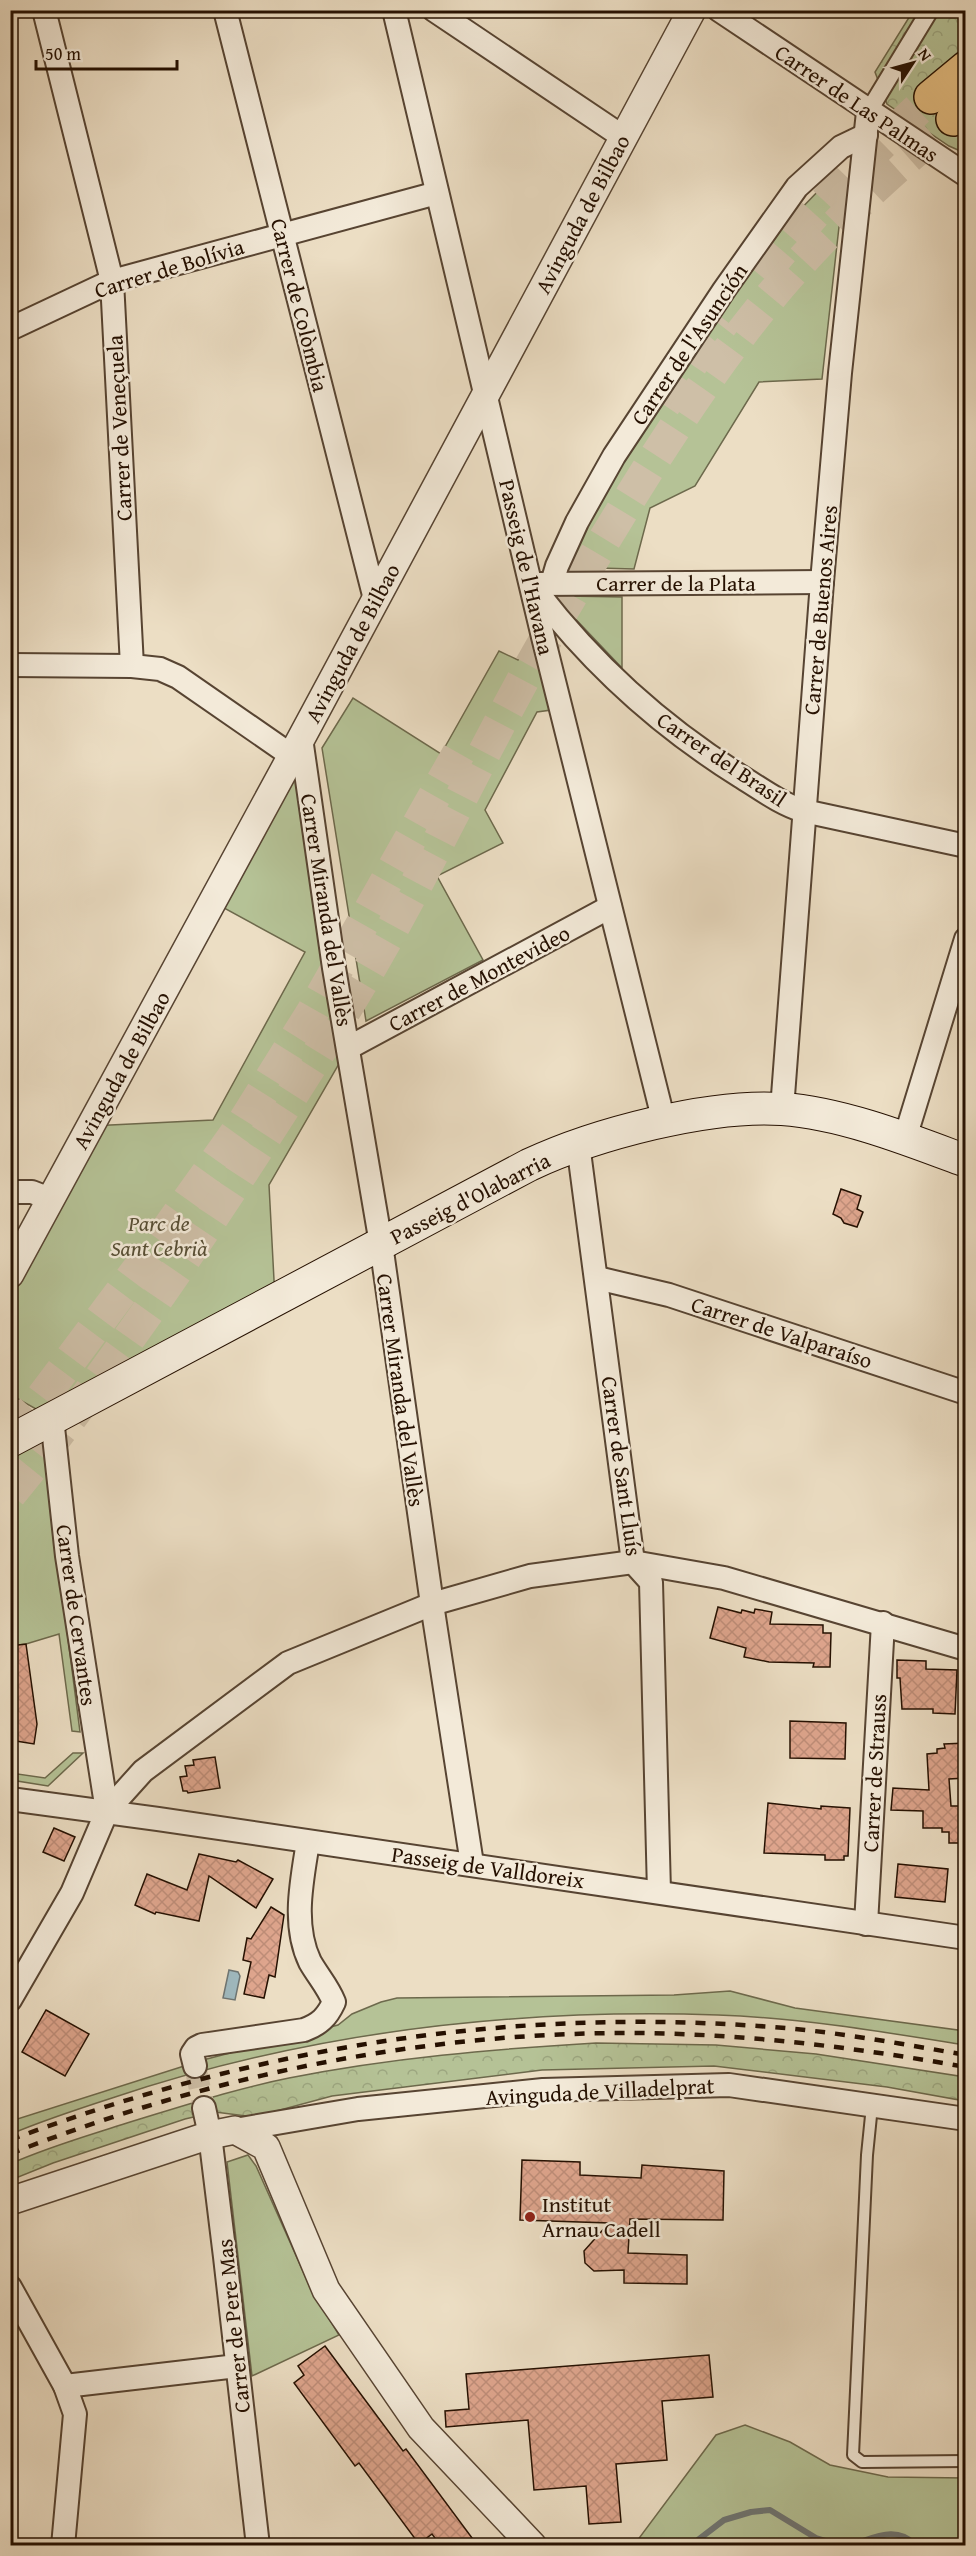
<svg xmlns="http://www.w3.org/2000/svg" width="976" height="2556" viewBox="0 0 976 2556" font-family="'Gentium Book Plus',serif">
<defs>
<pattern id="forest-crowns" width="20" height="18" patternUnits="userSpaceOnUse" patternTransform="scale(1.5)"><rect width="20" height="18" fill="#b5c296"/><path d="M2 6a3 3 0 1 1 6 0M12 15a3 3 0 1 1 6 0" fill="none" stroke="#9ca680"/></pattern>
<pattern id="building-cross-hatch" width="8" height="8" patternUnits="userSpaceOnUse" patternTransform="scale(1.5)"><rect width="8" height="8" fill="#dea58d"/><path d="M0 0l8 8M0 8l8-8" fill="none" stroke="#be8d78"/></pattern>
</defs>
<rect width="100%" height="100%" fill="#ecdec4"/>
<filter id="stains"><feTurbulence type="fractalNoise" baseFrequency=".00333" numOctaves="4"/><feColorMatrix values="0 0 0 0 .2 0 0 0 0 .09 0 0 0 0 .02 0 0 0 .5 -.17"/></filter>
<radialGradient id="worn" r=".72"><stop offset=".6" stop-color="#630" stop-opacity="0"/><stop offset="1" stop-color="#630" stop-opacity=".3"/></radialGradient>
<!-- green -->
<g fill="#b5c296" stroke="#6d694c" stroke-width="1.5">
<path d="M833,182h11l-22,197 -63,3 -64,104 -45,22 -16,61 -71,-2 39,-78 163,-243 60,-62z"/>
<path d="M565,596l57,1v71l-57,-60z"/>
<path d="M532,633l19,77 -14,2 -52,98 18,33 -66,33 46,84 -117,61 -44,-273 31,-50 88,56 58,-103 19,9z"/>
<path d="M296,748l52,300 -79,137 6,114 -223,119 -41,-23v-121l79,-148 123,-6 92,-168 -92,-50z"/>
<path d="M37,1439l6,5 37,288 -8,-1 -13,-97 -33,10 -15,2 -1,-195z"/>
<path d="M73,1753h10l-35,33 -37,-6v-7l34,5z"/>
<path d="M730,1991l65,17 170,23v14c-81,-13 -164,-27 -247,-30 -205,-7 -412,18 -606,83 -34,11 -68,22 -101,36v-13l192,-61 135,-35 14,-11 29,-12 16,-4 277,-3z"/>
<path d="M248,2155l8,11 54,121 29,48 -87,41 -25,-214z"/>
<path d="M745,2425l45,17 40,23 58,12 77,1v67h-331l82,-110z"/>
</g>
<!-- forest -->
<g fill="url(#forest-crowns)" stroke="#6d694c" stroke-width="1.5">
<path d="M913,11h52v142l-16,-7 -62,-42 -12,-32z"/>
<path d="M596,2043l120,2 100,9 149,23v24l-78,-14 -173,-21 -172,4 -210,26 -78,21 -39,-5 -30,7 -132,44 -42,17 -1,-16c38,-17 77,-28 117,-41 53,-16 107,-34 162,-45 101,-20 204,-29 307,-35z"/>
</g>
<!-- water -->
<path fill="#9fb9bf" stroke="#6e7573" stroke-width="1.5" d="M229,1970l9,2 2,4 -5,24 -12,-2z"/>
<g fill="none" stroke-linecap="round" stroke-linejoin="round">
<!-- stream -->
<g stroke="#6e7573" stroke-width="6">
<path d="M690,2546l34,-26 27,-8 19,-2 46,28 26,8"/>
<path d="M847,2546c24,-6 49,-23 69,0"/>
</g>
</g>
<!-- building -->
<g fill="url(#building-cross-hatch)" stroke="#251001" stroke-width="1.5">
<path d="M841,1189l20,7 -4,13 6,3 -6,15 -13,-4 -3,-5 -8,-4z"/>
<path d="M718,1607l23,6 1,-3 12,3 1,-4 17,3 -2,12 53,1v8h8l-1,34h-17l1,-4 -45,-1 -25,-5 2,-9 -36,-10z"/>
<path d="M26,1644l11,80 -3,20 -24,-4v-94z"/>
<path d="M897,1660l29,1v8l31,1 -2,44 -22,-1v-4h-31l-2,-31h-3z"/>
<path d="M790,1721l56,2 -1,36 -55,-1z"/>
<path d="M966,1743v35l-17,1 2,27h15v37h-17v-11h-7v-4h-19v-17l-32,-1 2,-22 36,2 -2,-36 10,-1v-4l8,-1 -1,-4z"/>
<path d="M215,1757l5,31 -32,5 -1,-2h-4l-3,-14 7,-1 -2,-10 9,-1 -1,-5z"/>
<path d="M768,1803l53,6v-3l29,2 -2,48h-4v4h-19v-5l-61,-2z"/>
<path d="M54,1828l21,9 -11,24 -21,-9z"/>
<path d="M199,1854l37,8 2,-2 35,19 -17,29 -47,-32 -10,45 -43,-9 -1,2 -20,-9 12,-31 40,16z"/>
<path d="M898,1864l50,5 -3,33 -50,-5z"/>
<path d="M271,1907l13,8 -9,62 -6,-2 -5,23 -20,-4 7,-32 -8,-2 4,-22 4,1z"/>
<path d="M46,2010l43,24 -24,42 -43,-24z"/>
<path d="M522,2160l58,2v13l61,3 1,-13 82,6 -1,49 -93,-1 -2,34 59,2v29l-63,-1v-13l-30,1 -9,-8 -1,-12 25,-28 -89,-3z"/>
<path d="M325,2346l78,105 3,-2 72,97h-37l-9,-12 -13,10 -60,-81 -4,3 -61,-83 10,-8 -6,-9z"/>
<path d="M709,2355l4,42 -51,4 5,59 -51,4 5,58 -32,2 -3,-38 -52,4 -6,-70 -82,7 -1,-16 24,-2 -3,-35z"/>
</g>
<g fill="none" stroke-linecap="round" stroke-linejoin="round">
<!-- minor-tunnel -->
<path stroke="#cebfa7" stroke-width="22" stroke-dasharray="22 11" stroke-linecap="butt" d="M195,2066l9,42"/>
<!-- motorway-tunnel -->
<g stroke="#cebfa7" stroke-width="33" stroke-dasharray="33 16" stroke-linecap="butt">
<path d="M761,276c53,-65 109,-123 170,-179"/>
<path d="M664,405l32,-48 29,-37"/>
<path d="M10,1434l25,-27 120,-160 87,-122 70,-112 149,-264"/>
<path d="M10,1494c86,-104 162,-215 236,-328 44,-68 89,-137 129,-207 51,-88 94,-180 142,-268 25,-47 53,-93 80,-139 52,-86 106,-173 170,-251 55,-67 119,-126 186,-182"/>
</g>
<!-- service casing -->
<g stroke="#574432" stroke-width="14">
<path id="service" d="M872,2106l-5,49 -14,300 9,7 104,-1"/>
</g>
<!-- pedestrian casing -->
<g stroke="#574432" stroke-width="20">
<path id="pedestrian" d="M868,112l62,-102"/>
</g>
<!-- minor casing -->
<g stroke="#574432" stroke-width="26">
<g id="minor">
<path d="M44,10l68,271 20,385 28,3 18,8 114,79"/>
<path d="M225,10l150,589"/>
<path d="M394,10l149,627 121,485"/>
<path d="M434,10l189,127"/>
<path d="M719,10l247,165"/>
<path d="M10,329l102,-48 325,-88"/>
<path d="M552,583l5,-17 20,-44 37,-66 110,-166 73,-103 44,-40 25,-12"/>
<path d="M538,584l284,-2"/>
<path d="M537,592c56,73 125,135 203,184 21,13 41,28 64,35l162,35"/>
<path d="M10,665l122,1"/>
<path d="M301,738l33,230 47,276 51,360 40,260"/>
<path d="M348,1048l262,-141"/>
<path d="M782,1109l40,-527 18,-209 28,-261"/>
<path d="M905,1138l61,-199"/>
<path d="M578,1144l55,418 18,20 8,310"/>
<path d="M10,1192h22l18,7"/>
<path d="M597,1278l72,17 297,98"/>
<path d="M52,1418l15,138 40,255"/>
<path d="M10,1799l148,20 808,119"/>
<path d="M866,1924l17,-301"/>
<path d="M10,2000l62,-107 35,-82 36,-40 145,-108 144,-59 98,-28 103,-14 91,16 242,71"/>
<path d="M195,2066l-3,-12 4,-6 6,-3 102,-15c16,-6 23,-13 30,-28 -6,-15 -16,-26 -24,-40 -18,-37 -8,-82 -2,-120"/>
<path d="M204,2108l6,27 15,122 33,289"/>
<path d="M235,2130l123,-21 185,-19 186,-5 237,34"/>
<path d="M10,2287l55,99 10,28 -12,132"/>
<path d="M65,2386l172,-20"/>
</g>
</g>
<!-- tertiary casing -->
<g stroke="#574432" stroke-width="30">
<g id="tertiary">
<path d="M10,1274l286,-526 396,-738"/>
<path d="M10,2201l200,-66 25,-5 31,17 60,143 95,138 112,118"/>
</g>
</g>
<!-- secondary casing -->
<g stroke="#251001" stroke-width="34">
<path id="secondary" d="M10,1441l519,-276c66,-31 180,-61 253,-56 60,4 128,31 184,52"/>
</g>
<!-- motorway casing -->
<g stroke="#251001" stroke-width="36">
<g id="motorway">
<path d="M931,97l35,-29"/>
<path d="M953,119l13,-10"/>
</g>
</g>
<!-- service -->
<use href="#service" stroke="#f3ead9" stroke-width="10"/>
<!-- pedestrian -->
<use href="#pedestrian" stroke="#f3ead9" stroke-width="16"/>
<!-- minor -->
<use href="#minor" stroke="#f3ead9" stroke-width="22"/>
<!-- tertiary -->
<use href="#tertiary" stroke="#f3ead9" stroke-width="27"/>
<!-- secondary -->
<use href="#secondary" stroke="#f3ead9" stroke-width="32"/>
<!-- motorway -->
<use href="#motorway" stroke="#e6bf82" stroke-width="33"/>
<!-- rail -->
<g stroke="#251001" stroke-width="4.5" stroke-dasharray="10 10" stroke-linecap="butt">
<path d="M10,2140c243,-91 488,-132 748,-114 69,4 139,17 208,29"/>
<path d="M10,2154c195,-77 407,-121 616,-121 114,0 227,14 340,34"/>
</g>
</g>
<!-- markers -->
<circle fill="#8f2418" stroke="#f3ead9" stroke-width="2" cx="530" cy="2217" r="6"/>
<g text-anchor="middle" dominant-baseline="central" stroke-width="5" stroke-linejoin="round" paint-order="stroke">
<!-- street labels -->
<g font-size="22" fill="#251001" stroke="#f3ead9">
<text transform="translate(857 103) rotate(34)">Carrer de Las Palmas</text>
<text transform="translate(582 214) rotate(-62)">Avinguda de Bilbao</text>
<text transform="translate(169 268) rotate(-17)">Carrer de Bolívia</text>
<text transform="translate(300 305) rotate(76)">Carrer de Colòmbia</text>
<text transform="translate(689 344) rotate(-56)">Carrer de l'Asunción</text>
<text transform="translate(119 428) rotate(-93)">Carrer de Veneçuela</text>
<text transform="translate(527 567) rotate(77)">Passeig de l'Havana</text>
<text x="676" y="583">Carrer de la Plata</text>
<text transform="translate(820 610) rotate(-85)">Carrer de Buenos Aires</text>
<text transform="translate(352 643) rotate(-62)">Avinguda de Bilbao</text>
<text transform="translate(722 759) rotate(34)">Carrer del Brasil</text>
<text transform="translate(327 910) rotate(81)">Carrer Miranda del Vallès</text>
<text transform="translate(479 978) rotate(-28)">Carrer de Montevideo</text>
<text transform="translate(121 1070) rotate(-61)">Avinguda de Bilbao</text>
<text transform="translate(470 1198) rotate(-27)">Passeig d'Olabarria</text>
<text transform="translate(782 1332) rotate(18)">Carrer de Valparaíso</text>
<text transform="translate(401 1390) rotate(82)">Carrer Miranda del Vallès</text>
<text transform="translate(622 1466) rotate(82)">Carrer de Sant Lluís</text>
<text transform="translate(77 1615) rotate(82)">Carrer de Cervantes</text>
<text transform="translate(874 1773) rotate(-87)">Carrer de Strauss</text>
<text transform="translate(488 1867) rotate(8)">Passeig de Valldoreix</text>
<text transform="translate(600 2091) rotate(-3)">Avinguda de Villadelprat</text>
<text transform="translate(233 2326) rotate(-96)">Carrer de Pere Mas</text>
</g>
<!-- park labels -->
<g font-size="22" font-style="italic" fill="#574e35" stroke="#f3ead9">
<text x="159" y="1223">Parc de<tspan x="159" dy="25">Sant Cebrià</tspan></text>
</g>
<!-- poi labels -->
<g font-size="22" fill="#251001" stroke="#f3ead9" text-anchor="start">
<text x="542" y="2204">Institut<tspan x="542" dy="25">Arnau Cadell</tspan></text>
</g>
</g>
<!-- margin -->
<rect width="976" height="2556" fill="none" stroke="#ecdec4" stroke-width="36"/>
<rect x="12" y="12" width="952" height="2532" fill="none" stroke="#251001" stroke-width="3"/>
<rect x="18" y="18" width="940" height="2520" fill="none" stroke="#251001" stroke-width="1.5"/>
<!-- north arrow -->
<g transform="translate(913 63) rotate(54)" stroke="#f3ead9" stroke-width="4.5" paint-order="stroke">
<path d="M0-4.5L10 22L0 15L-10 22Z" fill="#251001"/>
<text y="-9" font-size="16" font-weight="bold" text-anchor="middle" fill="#251001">N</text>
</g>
<!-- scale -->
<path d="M36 60v9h141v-9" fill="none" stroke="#251001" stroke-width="3"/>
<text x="45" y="60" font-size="18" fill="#251001" stroke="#f3ead9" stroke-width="4.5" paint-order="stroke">50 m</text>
<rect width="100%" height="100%" filter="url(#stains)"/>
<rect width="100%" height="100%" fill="url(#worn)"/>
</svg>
